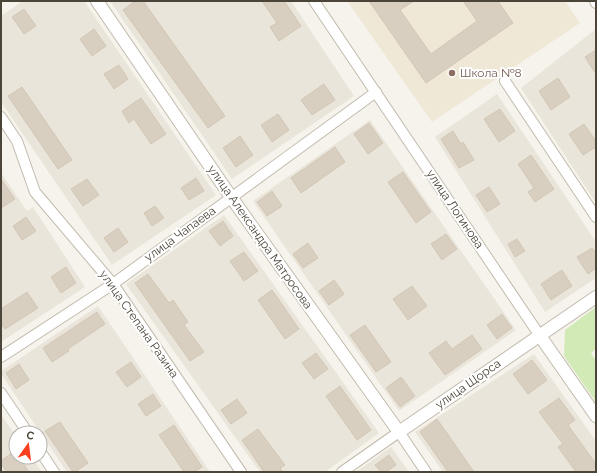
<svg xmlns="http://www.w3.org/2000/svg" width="597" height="473" viewBox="0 0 597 473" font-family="Raleway,sans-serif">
<rect width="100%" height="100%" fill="#f6f3ec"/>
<!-- residential -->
<g fill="#eae5da">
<path d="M23,1h61l132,194 -104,70 -111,-163v-86z"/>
<path d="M110,1h181l63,95 -122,83z"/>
<path d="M596,29v174l-75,-115z"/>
<path d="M497,94l99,148v36l-51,34 -110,-175z"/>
<path d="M370,120l146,210 -117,81 -146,-210z"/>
<path d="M1,173l26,38 6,-4 52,80 -84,55z"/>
<path d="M224,215l155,218 -54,39h-65l-134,-188z"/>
<path d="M98,306l112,166h-143l-66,-98v-3z"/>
<path d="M534,354l62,87v31h-153l-28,-40z"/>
<path d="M1,415l15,21v21h15l11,15h-41z"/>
<path d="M391,447l18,25h-53z"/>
</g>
<!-- education -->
<path fill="#efe8d6" d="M347,1h218l15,22 -148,99z"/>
<!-- green -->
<path fill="#d2eab5" d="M596,307v42l-5,4 5,8v41l-32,-46 1,-26z"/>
<!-- building -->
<g fill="#d8cfc1" stroke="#d3c7b4">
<path d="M135,1h8l82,115 -17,12 -85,-118z"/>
<path d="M262,1h22l17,25 -22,15 -9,-14 7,-4z"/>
<path d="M369,1h45l-14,9 31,44 46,-33 -14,-20h35l15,22 -87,60z"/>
<path d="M24,9l12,17 -12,8 -12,-17z"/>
<path d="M94,29l12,17 -14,10 -12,-17z"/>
<path d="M596,50v24l-11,-17z"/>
<path d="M119,65l9,14 -14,10 -10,-15z"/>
<path d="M558,78l12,19 -19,13 -12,-19z"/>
<path d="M324,84l11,16 -23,15 -11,-15z"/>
<path d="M22,87l50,73 -14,9 -50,-73z"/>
<path d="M141,98l25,36 -15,10 -17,-25 -5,4 -7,-12z"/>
<path d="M500,109l15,22 -16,11 -15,-23z"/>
<path d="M278,114l11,16 -17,12 -11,-17z"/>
<path d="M369,123l14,20 -15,11 -14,-20z"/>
<path d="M584,124l12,17v6l-13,8 -14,-21z"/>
<path d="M453,131l8,13 2,-2 11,18 -15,8 -18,-29z"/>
<path d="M240,136l13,19 -17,12 -13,-19z"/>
<path d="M335,147l10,15 -44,31 -10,-15z"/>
<path d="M531,155l23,34 -19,13 -7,-10 6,-4 -16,-24z"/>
<path d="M403,172l28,40 -15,11 -28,-41z"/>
<path d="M196,178l8,13 -15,9 -8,-12z"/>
<path d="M1,179l14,20 -14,9z"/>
<path d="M87,179l12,16 -16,11 -12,-17z"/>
<path d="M489,187l11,17 -13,8 -11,-17z"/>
<path d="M272,191l10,15 -15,10 -10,-14z"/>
<path d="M155,206l9,12 -12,8 -8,-13z"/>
<path d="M26,217l10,14 -14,9 -9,-14z"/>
<path d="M223,221l10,15 -13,10 -11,-15z"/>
<path d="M118,228l10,14 -14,10 -10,-14z"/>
<path d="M446,234l11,15 -15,11 -11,-16z"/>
<path d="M517,239l8,12 -10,6 -7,-13z"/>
<path d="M308,243l10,15 -15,10 -10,-14z"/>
<path d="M592,248l4,5v15l-8,6 -11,-17z"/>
<path d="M244,252l14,19 -14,10 -14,-20z"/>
<path d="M66,267l10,16 -15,10 -10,-16z"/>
<path d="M562,270l10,16 -21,14 -10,-16z"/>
<path d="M148,274l21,29 4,-3 15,22 -4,3 20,27 -14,9 -55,-78z"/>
<path d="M334,280l10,14 -15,11 -10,-14z"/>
<path d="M412,286l15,20 -19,14 -15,-21z"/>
<path d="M272,290l27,39 -14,10 -27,-39z"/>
<path d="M27,292l11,16 -33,21 -4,-6v-14z"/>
<path d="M97,312l8,12 -37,25 1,2 -17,11 -9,-14z"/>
<path d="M502,314l10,14 -15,11 -10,-14z"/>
<path d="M365,325l26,37 -15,10 -26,-37z"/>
<path d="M472,335l10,14 -37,26 -16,-22 17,-12 6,8z"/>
<path d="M316,353l12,16 -14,10 -12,-16z"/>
<path d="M532,360l15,20 -19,14 -15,-20z"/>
<path d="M131,362l10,15 -14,10 -11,-15z"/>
<path d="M19,364l10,16 -13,9 -10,-16z"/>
<path d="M401,377l14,19 -15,11 -14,-19z"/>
<path d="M340,386l31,44 -14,10 -31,-44z"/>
<path d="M153,394l8,12 -15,10 -8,-12z"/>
<path d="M559,398l16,22 -7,5 28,39v8h-20l-18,-25 5,-3 -24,-32z"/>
<path d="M237,399l10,14 -16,11 -10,-14z"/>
<path d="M437,419l37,53h-26l-28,-40z"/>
<path d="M60,422l28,41 -13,9h-2l-28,-41z"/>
<path d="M174,425l28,42 -8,5h-10l-25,-37z"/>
<path d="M258,429l27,36 -5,3 3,4h-19l-22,-32z"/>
<path d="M14,451l2,2v4h3l10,15h-22l-6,-8v-3z"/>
<path d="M389,455l7,10 -10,7h-5l-6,-7z"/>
</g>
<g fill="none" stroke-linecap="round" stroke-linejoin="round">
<!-- minor casing -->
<g stroke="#c2bbae" stroke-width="12">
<g id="minor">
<path d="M314,1l226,335"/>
<path d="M595,1l1,2"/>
<path d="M505,81l91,136"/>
<path d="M1,117l16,24 18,51 78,92 128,188"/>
<path d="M1,357l112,-73 263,-192"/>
<path d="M1,393l27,40"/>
<path d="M40,451l14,21"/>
<path d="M342,472l57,-40 27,40"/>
</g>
</g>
<!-- tertiary casing -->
<g stroke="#c2bbae" stroke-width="14">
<g id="tertiary">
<path d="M97,1l134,196 168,235 197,-135"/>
<path d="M540,336l56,80"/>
</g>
</g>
<!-- minor -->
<use href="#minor" stroke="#fff" stroke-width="10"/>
<!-- tertiary -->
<use href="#tertiary" stroke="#fff" stroke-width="12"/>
</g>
<!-- markers -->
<circle fill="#8d6e63" stroke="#fff" stroke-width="1.5" cx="452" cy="73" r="4"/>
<g text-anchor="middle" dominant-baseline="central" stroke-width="4" stroke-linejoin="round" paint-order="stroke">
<!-- education labels -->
<g font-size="12" fill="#785e54" stroke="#fff" text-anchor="start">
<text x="460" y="73">Школа №8</text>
</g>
<!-- street labels -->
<g font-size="12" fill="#4b4439" stroke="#fff">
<text transform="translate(455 209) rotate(56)">улица Логинова</text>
<text transform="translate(180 234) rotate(-36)">улица Чапаева</text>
<text transform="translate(260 237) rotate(55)">улица Александра Матросова</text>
<text transform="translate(139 324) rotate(55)">улица Степана Разина</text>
<text transform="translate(468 384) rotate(-35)">улица Щорса</text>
</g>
</g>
<!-- border -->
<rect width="597" height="473" fill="none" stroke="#4b4439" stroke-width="4"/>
<!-- north arrow -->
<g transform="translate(28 445) rotate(14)"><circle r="19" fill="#ffffff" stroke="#b7b4b0"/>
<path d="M0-3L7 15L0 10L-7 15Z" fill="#fc3f1d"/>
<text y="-6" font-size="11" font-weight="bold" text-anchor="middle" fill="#4b4439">С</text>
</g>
</svg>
